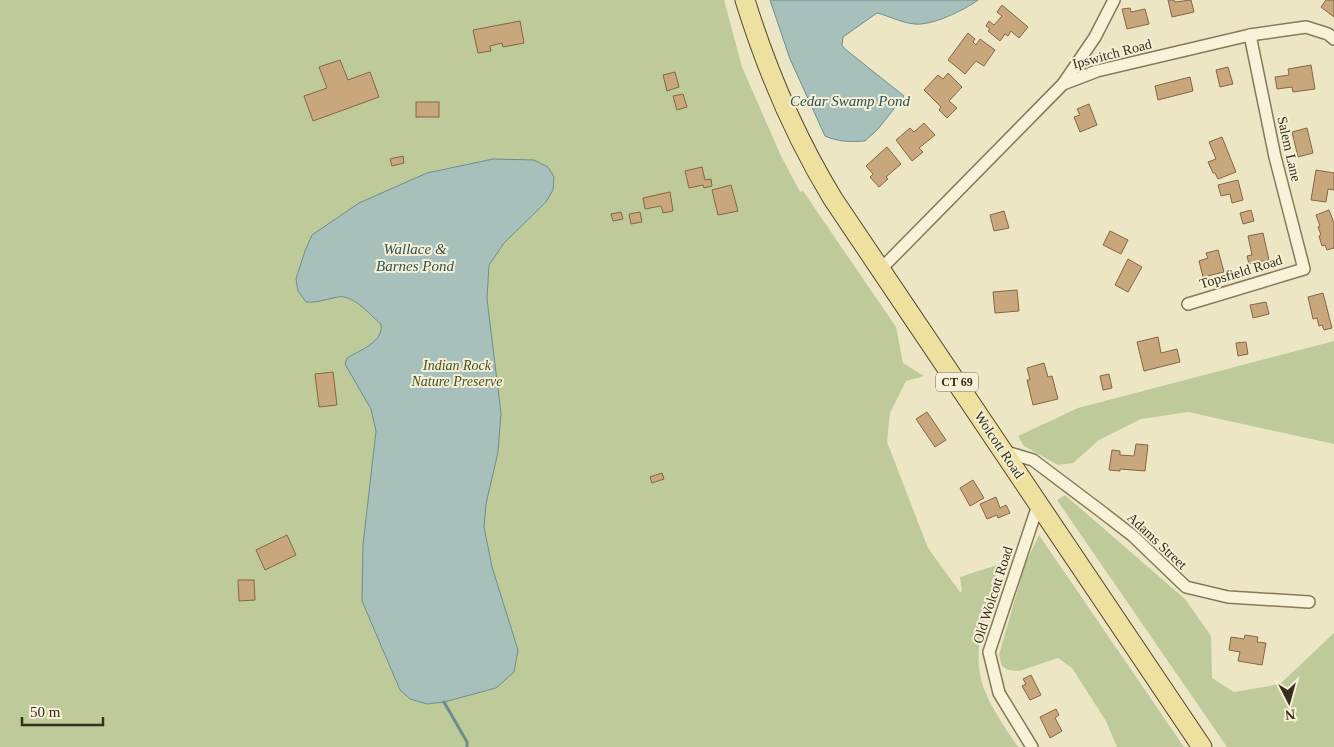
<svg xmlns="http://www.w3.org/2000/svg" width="1334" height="747" viewBox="0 0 1334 747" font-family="'Times New Roman',serif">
<rect width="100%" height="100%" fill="#ede6c5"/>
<!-- green -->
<g fill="#beca99">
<path d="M0,0h724l18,67 39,89 19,36 3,-1 93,136 7,36 21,13 -18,5 -16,32 -3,29 41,106 32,44 2,-1 -2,-14 40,-13c-11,39 -32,87 -15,127 8,20 21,38 33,56h-1018z"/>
<path d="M1334,341v103l-146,-32 -47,7 -42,21 -26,23 -15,2 -34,-19 -6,-10 60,-28z"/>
<path d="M1065,495l120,104 26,37 1,42 22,14 46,-8 54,-51v114h-107l-170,-247z"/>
<path d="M1039,535l145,212h-67l-11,-26 -34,-53 -14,-10 -39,13 -11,-1 -6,-4 -3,-11 26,-91z"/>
</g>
<!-- water -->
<g fill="#a7c0bc" stroke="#6e8e8b">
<path d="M770,0h208c-13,10 -47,26 -63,24 -13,-1 -26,-8 -38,-11l-34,24 -1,8 3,4 59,47 -26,33 -13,12c-14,1 -27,1 -40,-5l-35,-77z"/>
<path d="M493,159l41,1 14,7 6,10 -1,13 -7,12 -42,41 -15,22 -2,34 14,114 -3,39 -12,52 -2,23 8,40 26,83 -4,22 -18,16 -52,14 -17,2 -17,-5 -10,-9 -38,-89 1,-56 13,-114 -5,-22 -26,-45 2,-6c13,-8 37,-16 34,-34 -11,-9 -28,-30 -43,-27 -11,2 -21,6 -32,5l-8,-11 -2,-12 9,-28 7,-16 47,-32 68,-30z"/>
</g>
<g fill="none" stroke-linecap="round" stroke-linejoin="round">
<!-- stream -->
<path stroke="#6e8e8b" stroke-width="3" d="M444,702l23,40v5"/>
</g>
<!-- building -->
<g fill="#c9a77d" stroke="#856643">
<path d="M1168,0h6l1,2 16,-2 3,12 -22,5z"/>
<path d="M1326,0h8v17l-13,-10z"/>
<path d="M1002,5l26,22 -9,11 -8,-7 -3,5 -3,-2 -5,7 -12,-10 2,-2 -4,-3 3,-5 5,4 8,-9 -5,-4z"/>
<path d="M1130,8l1,4 14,-3 4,15 -22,5 -5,-20z"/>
<path d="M520,21l4,22 -21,4 -1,-4 -12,3 1,5 -13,2 -5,-23z"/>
<path d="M968,33l7,6 -2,3 3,3 4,-6 15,11 -11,16 -8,-5 -11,13 -17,-14z"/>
<path d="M340,60l8,20 22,-8 9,25 -66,24 -9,-25 23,-8 -8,-21z"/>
<path d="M1311,65l4,24 -22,3 -1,-5 -15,2 -2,-12 14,-2 -1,-6z"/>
<path d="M1228,67l5,17 -13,3 -4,-17z"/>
<path d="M675,72l4,15 -12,4 -4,-16z"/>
<path d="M948,73l14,14 -13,14 8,7 -10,10 -8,-8 2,-3 -17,-17 14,-15 5,4z"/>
<path d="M1190,77l3,14 -35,9 -3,-14z"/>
<path d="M683,94l4,13 -10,3 -4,-14z"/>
<rect x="416" y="102" width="23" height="15"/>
<path d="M1089,104l8,21 -17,7 -6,-15 6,-2 -3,-6z"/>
<path d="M924,123l11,12 -16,13 4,4 -11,9 -16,-21 14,-12 4,4z"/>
<path d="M1307,128l6,25 -15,4 -6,-25z"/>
<path d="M1222,137l14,35 -18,7 -3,-6h-2l-5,-11 8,-3 -7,-17z"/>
<path d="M887,147l14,17 -15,13 2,2 -9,8 -9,-10 3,-3 -7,-8z"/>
<path d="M403,156l1,7 -12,3 -2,-7z"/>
<path d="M702,167l3,13 6,-1 1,7 -8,2 -1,-3 -14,3 -4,-17z"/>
<path d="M1316,170l18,3v17l-6,-1 -2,13 -15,-2z"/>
<path d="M1238,180l5,20 -11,3 -2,-9 -9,2 -3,-11z"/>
<path d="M731,185l7,26 -20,4 -6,-25z"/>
<path d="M670,192l3,19 -10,2 -2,-7 -16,3 -2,-11z"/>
<path d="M1251,210l3,11 -11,3 -3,-11z"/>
<path d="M1329,210l5,13v25l-7,2 -2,-5 -3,1 -3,-10 2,-1 -3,-8 2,-1 -4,-11z"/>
<path d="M1004,211l5,17 -15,3 -4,-16z"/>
<path d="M621,212l2,7 -10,2 -2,-7z"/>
<path d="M640,212l2,10 -11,2 -2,-10z"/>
<path d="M1110,231l18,9 -7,14 -18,-9z"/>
<path d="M1263,233l6,27 -20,4 -2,-8 5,-1 -4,-19z"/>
<path d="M1218,250l6,22 -21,5 -4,-16 9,-3 -2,-5z"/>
<path d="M1128,259l14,8 -14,25 -13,-7z"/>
<path d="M1017,290l2,21 -24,2 -2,-21z"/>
<path d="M1323,293l9,35 -8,2 -2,-5 -3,1 -2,-8 -4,1 -5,-22z"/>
<path d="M1266,302l3,12 -16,4 -3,-13z"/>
<path d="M1158,337l3,16 16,-4 3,13 -36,9 -7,-29z"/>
<path d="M1246,342l2,12 -10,2 -2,-13z"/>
<path d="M1044,363l4,14 4,-1 6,23 -25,6 -6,-25h3l-3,-12z"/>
<path d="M333,372l4,33 -18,2 -4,-33z"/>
<path d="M1109,374l3,14 -9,2 -3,-14z"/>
<path d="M927,412l19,28 -11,7 -19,-28z"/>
<path d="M1136,444l12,1 -3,26 -25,-2v2l-11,-1 3,-20 8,1v4l14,1z"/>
<path d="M662,473l2,6 -12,4 -2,-6z"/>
<path d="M973,480l11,18 -14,8 -10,-18z"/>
<path d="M996,497l4,11 6,-3 4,8 -12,5 -1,-3 -10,4 -7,-15z"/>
<path d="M287,535l9,20 -31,15 -9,-20z"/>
<path d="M238,580h16l1,20 -16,1z"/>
<path d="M1245,635l13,2 -1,5 9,1 -4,22 -24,-4 2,-9 -11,-2 2,-13 13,2z"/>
<path d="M1031,675l10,20 -11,5 -8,-14 4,-2 -3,-5z"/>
<path d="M1056,709l3,6 -4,3 7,13 -12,7 -10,-21z"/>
</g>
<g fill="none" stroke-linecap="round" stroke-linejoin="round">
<!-- minor casing -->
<g stroke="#87795c" stroke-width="14">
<g id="minor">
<path d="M1063,84l32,-47 19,-37"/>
<path d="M881,269l182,-185 34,-13 153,-36 56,-8 22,7 6,5"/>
<path d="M1188,304l116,-35 -29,-112 -25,-122"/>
<path d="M1003,451l30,9 69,52 31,24 53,51 42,10 81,5"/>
<path d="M1032,747l-33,-54 -10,-41 49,-147"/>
</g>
</g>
<!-- primary casing -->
<g stroke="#554630" stroke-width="21">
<path id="primary" d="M745,0c22,71 49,135 88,199l369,548"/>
</g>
<!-- minor -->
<use href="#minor" stroke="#f8f3d8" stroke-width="11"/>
<!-- primary -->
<use href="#primary" stroke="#eee09f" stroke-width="19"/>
</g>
<g text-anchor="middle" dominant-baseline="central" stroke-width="4" stroke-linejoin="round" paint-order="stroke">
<!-- shield labels -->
<rect fill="#f4efd5" stroke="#706856" stroke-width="1" x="936" y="372.5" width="42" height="19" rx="4"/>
<g font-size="12" font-weight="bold" fill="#382e1f">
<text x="957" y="382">CT 69</text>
</g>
<!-- street labels -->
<g font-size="14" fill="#382e1f" stroke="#f4efd5">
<text transform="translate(1112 54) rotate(-15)">Ipswitch Road</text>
<text transform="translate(1289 149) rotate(77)">Salem Lane</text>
<text transform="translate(1241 272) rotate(-17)">Topsfield Road</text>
<text transform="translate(999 445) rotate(56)">Wolcott Road</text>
<text transform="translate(1157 541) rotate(43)">Adams Street</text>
<text transform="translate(993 595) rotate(-72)">Old Wolcott Road</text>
</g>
<!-- park labels -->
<g font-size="14" font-style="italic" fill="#425327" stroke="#f4efd5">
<text x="457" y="365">Indian Rock<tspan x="457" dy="16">Nature Preserve</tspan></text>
</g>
<!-- water labels -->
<g font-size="15" font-style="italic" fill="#2f5457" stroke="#f4efd5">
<text x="850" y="101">Cedar Swamp Pond</text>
<text x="415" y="249">Wallace &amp;<tspan x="415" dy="17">Barnes Pond</tspan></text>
</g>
</g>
<!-- north arrow -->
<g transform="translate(1289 702) rotate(174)" stroke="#f4efd5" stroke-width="4" paint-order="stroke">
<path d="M0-4L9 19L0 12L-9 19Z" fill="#382e1f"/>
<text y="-8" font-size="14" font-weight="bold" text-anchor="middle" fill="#382e1f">N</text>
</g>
<!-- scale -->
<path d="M22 717v8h81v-8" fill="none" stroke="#382e1f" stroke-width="2.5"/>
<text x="30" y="717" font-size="15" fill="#382e1f" stroke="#f4efd5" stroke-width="4" paint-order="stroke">50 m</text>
</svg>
